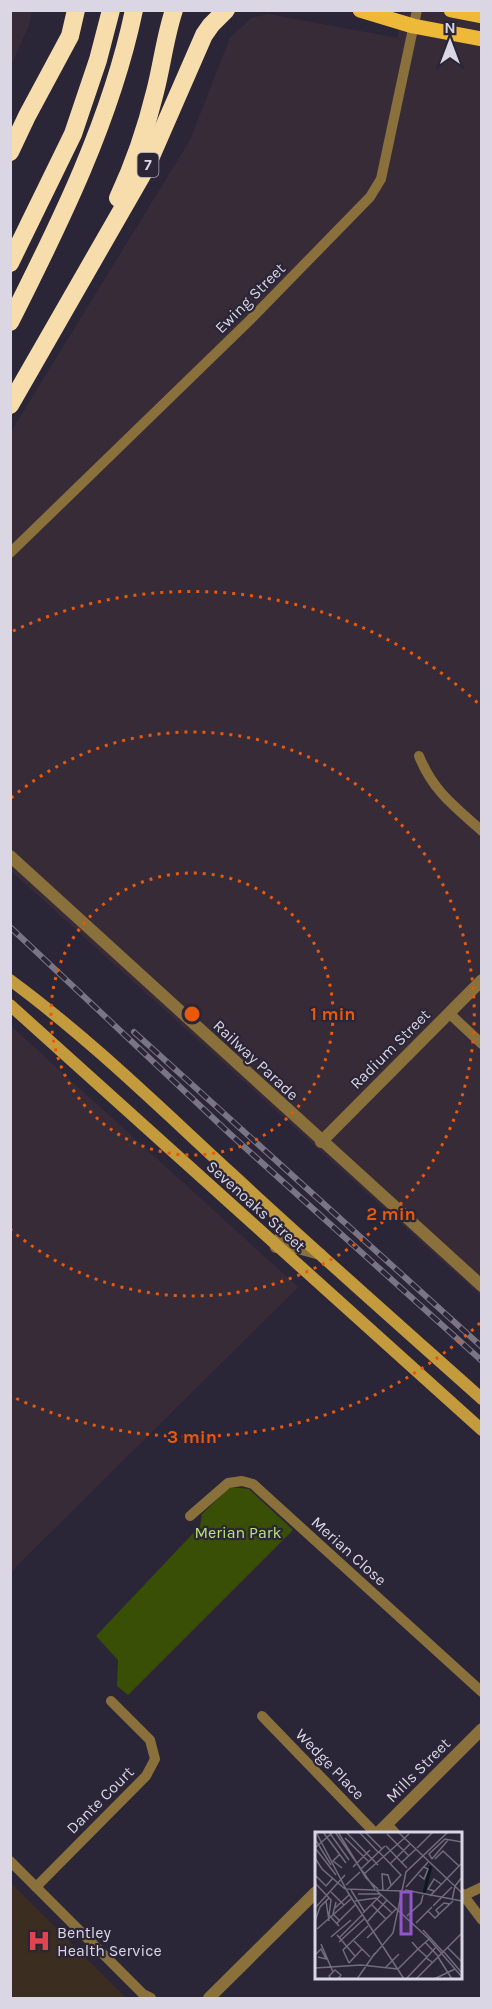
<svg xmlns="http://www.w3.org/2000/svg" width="492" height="2009" viewBox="0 0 492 2009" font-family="Karla,sans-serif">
<rect width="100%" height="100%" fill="#2b2538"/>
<!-- industrial -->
<g fill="#382b38">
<path d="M11,10l21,1 -3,14 -18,41z"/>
<path d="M403,11h78v1285l-470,-425 -1,-438 180,-293 40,-102 21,-20 17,-4 129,24z"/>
<path d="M11,1026l287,261 -287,285z"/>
</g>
<!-- medical -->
<path fill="#3b2d20" d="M10,1883h1l115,115h-115z"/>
<!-- green -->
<path fill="#384f05" d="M230,1487l19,2 44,41 -165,165 -11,-9 1,-26 -22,-24 104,-110 2,-12z"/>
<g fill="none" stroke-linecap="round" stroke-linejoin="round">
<!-- minor -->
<g stroke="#8a713b" stroke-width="10">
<path d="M10,553l240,-233 120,-123 11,-18 36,-169"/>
<path d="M419,756c14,35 35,50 63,75"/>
<path d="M449,1013l33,31"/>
<path d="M190,1516l38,-33 14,-2 11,3 229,208"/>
<path d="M262,1716l114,118"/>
<path d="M387,1824l9,10"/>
<path d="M10,1861l133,133 8,4"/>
<path d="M36,1887l110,-111 9,-17 -5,-19 -39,-39"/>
<path d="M461,1893l4,2 17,-8"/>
<path d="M465,1895l2,5 15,20"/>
</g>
<!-- tertiary -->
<g stroke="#8a713b" stroke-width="12">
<path d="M10,856l472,430"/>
<path d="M321,1142l161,-162"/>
<path d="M280,1219l1,18 -5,10 22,1 22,6"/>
<path d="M377,1834l105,-105"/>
<path d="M209,1998l107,-106"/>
</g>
<!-- secondary -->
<g stroke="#c39a3c" stroke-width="12">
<path d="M10,980c79,58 150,128 222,194 82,76 166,150 250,225"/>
<path d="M10,1005l472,425"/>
</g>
<!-- primary -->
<g stroke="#eeb938" stroke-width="15">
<path d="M360,10l53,16 69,13"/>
<path d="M451,10l31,6"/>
</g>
<!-- motorway -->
<g stroke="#f6ddab" stroke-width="18">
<path d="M10,152l17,-36 43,-80 6,-26"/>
<path d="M118,198c16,-34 28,-69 37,-106 7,-27 10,-55 19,-82"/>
<path d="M10,263l63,-129 25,-74 13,-50"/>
<path d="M10,322c50,-99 101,-202 124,-312"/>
<path d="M10,405l136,-237 58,-133 7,-10 15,-15"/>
</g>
<!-- rail casing -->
<g stroke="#7a7585" stroke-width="6">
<g id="rail">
<path d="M10,927l220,207 252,227"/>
<path d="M134,1032l348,315"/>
</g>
</g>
<!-- rail -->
<use href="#rail" stroke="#2b2538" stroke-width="4" stroke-dasharray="11" stroke-linecap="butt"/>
</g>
<!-- distance rings -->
<g fill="none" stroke="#e8590c" stroke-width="3" stroke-dasharray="3 6">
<circle cx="192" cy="1014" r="141"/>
<path d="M11 798A282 282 0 1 1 11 1230"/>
<path d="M480 1323A423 423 0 0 1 13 1397M13 631A423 423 0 0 1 480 705"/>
</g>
<!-- icons -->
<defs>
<g id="hospital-bare" transform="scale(1.8)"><path d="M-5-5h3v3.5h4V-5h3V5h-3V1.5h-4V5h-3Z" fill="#e0444e" stroke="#2b2538" stroke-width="2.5" paint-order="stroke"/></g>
</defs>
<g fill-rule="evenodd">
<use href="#hospital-bare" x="39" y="1941"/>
</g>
<g text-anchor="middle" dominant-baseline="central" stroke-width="4.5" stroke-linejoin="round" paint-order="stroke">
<!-- shield labels -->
<rect fill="#2b2538" stroke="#a6a1b0" stroke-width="1.5" x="137.5" y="153" width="21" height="24" rx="4.5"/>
<g font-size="15" font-weight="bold" fill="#dad6e3">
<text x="148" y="165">7</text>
</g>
<!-- street labels -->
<g font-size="16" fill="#dad6e3" stroke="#2b2538">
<text transform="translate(250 298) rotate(-45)">Ewing Street</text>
<text transform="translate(390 1049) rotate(-45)">Radium Street</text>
<text transform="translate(256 1060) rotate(43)">Railway Parade</text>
<text transform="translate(256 1206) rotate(42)">Sevenoaks Street</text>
<text transform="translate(349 1551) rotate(42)">Merian Close</text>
<text transform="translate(330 1764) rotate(46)">Wedge Place</text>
<text transform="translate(418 1770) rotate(-45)">Mills Street</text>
<text transform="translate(100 1800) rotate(-45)">Dante Court</text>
</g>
<!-- park labels -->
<g font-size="16" fill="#bae476" stroke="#2b2538">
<text x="238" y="1532">Merian Park</text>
</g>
<!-- poi labels -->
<g font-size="16" fill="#dad6e3" stroke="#2b2538" text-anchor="start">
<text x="57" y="1932">Bentley<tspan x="57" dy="18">Health Service</tspan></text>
</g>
</g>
<!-- overview -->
<g transform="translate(315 1832)">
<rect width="147" height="147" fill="#2b2538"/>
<path fill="none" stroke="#0a1a1e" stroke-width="3" d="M109,61l7,-27"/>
<path fill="none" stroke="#716c7c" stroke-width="1.5" d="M1,0l31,59 57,88M8,0l23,31M14,0l20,28M20,0l40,57M23,0l28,46 12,11M31,0l32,33M44,0l19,20M50,0l17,17M83,0l64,61M72,2l22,22M30,6l24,24M0,7l16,26M71,14l21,22M0,16l21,27M0,16l18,-16M102,16l16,-16M64,20l22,23 -15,16M25,22l-7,7 9,7M0,26l7,11 23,20M117,27l-3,-5 16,-15 17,3M117,27l16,-19M120,27l8,-8 16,15M86,31l15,-14M75,32l20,-20M38,35l17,-17M46,37l24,-23M49,42l45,-40M104,43l5,4 4,-10 -4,-2M1,44l10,10 7,-8M0,51l16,17 -2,15 10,11M31,53l14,-13M91,55l22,-25M30,57l57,2M36,58l13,21M61,58l53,49 33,38M90,58l57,11M68,59l-1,-17 6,1 3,10M119,59l-6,-2 6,-10 7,5M16,60l13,13M43,62h22M115,64l32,-33M137,68l3,-14 7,-9M11,69l3,20M40,69l21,-3 16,15M21,70l-3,12 6,6M56,72l15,15M118,74l19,-19M0,76l30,-33M20,76l14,-13M113,79l7,7 18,-17M48,81l18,-18M124,82l-3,-4 8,-7 6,1M92,84l14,-13 2,-8M0,89l5,-14 9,-9M52,90l20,-22M22,91l18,-18M101,91l16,-16M2,97l34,-30M108,98l20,22M22,103l18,21M16,105l20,-17M24,106l23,-23M52,106l29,-29M39,109l16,16M24,110l25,-23M97,110l6,7 11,-10M110,110l13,14M6,112l12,28M133,116l14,14M129,120l18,21M127,121l20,-20M0,123l6,-6 5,10 -8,-2M59,123l19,-22 13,-61 42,-40M123,125l14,22M34,131l-6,-13 25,-24M34,131l13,-14M0,136l46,-3 37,4M70,136l14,-14M83,137l20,-20 9,8 9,-10M16,147l-2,-3 6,-6 6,5 -3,4M42,147l18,-26M91,147l20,-21 6,4M101,147l26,-26M119,147l21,-10"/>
<path fill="#9356c8" fill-opacity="0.15" stroke="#9356c8" stroke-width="3" d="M86,60h10v42h-10z"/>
<rect width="147" height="147" fill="none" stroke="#dad6e3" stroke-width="3"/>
</g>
<circle cx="192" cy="1014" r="9" fill="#e8590c" stroke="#2b2538" stroke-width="3"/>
<g font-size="18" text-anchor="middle" font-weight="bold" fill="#e8590c" stroke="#2b2538" stroke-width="4.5" stroke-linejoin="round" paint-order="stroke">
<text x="333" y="1020">1 min</text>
<text x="391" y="1220">2 min</text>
<text x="192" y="1443">3 min</text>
</g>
<!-- border -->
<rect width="492" height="2009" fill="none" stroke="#dad6e3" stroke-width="24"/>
<!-- north arrow -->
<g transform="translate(450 42)" stroke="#2b2538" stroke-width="4.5" paint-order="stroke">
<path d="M0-4.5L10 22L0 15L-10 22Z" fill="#dad6e3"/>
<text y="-9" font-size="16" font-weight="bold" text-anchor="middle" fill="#dad6e3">N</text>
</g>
</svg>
